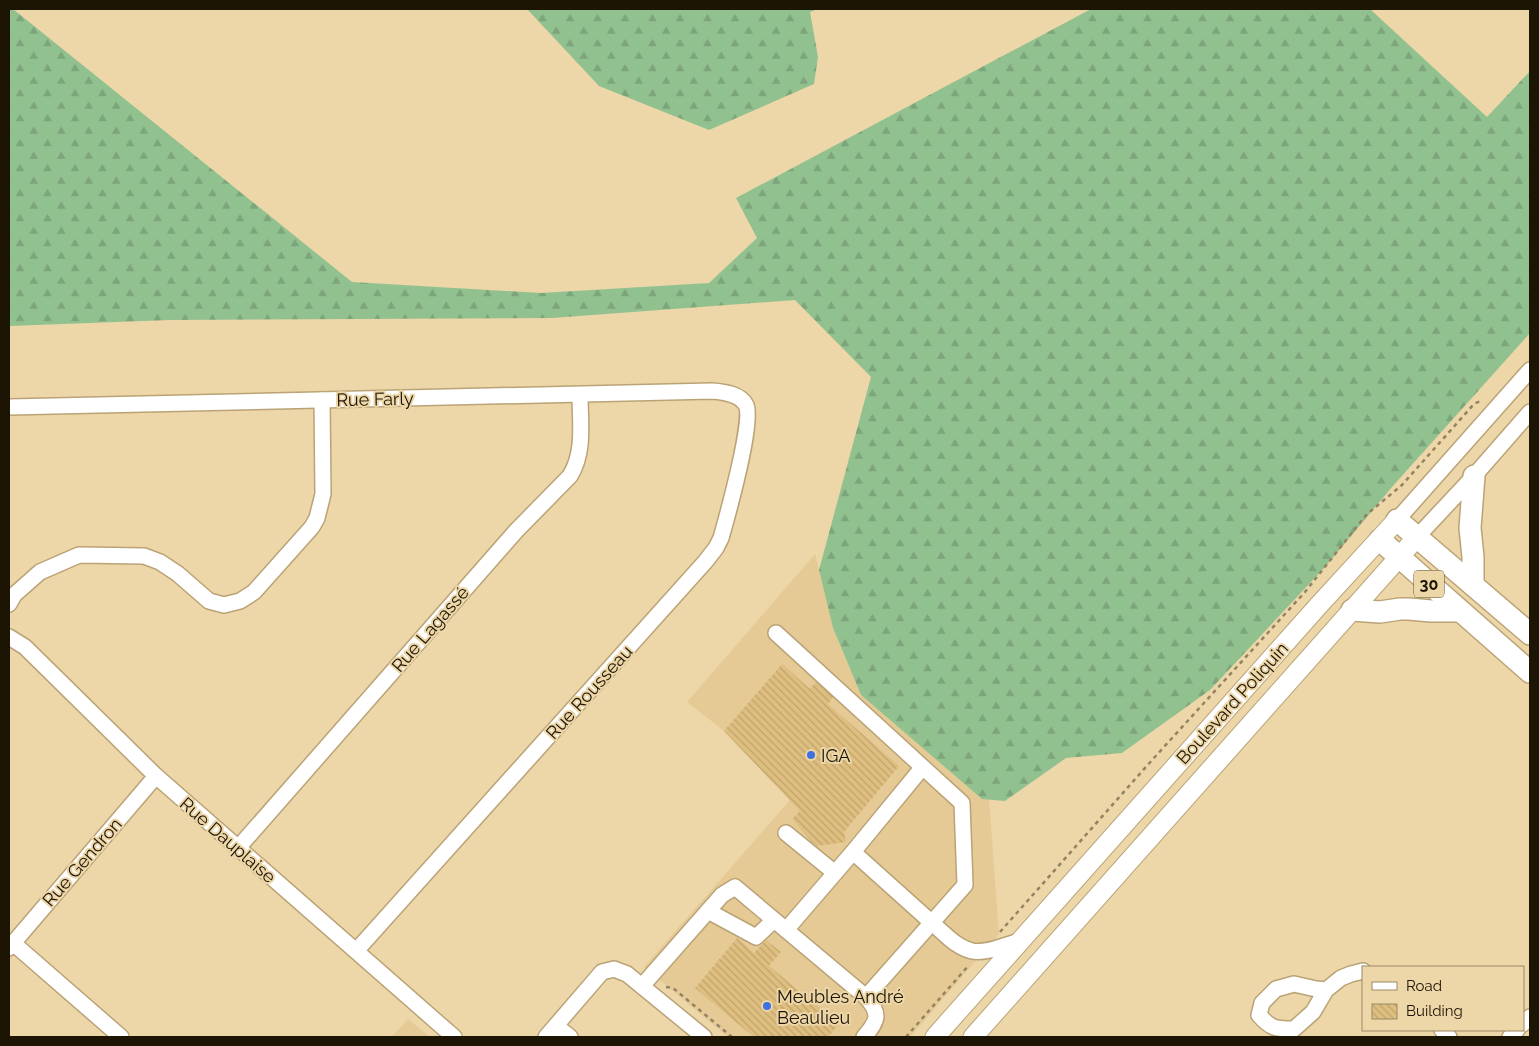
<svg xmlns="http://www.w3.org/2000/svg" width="1539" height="1046" viewBox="0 0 1539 1046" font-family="Raleway,sans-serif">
<defs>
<pattern id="forest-firs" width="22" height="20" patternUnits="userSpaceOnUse" patternTransform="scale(1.25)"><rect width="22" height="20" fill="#92c190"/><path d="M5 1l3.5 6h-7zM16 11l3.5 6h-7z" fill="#7da57b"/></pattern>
<pattern id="building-back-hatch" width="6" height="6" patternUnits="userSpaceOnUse" patternTransform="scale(1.25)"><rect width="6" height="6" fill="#dfbf80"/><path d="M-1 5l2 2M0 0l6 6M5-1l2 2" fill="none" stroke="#bfa36d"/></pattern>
</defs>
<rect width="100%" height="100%" fill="#edd6a8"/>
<!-- built -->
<g fill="#e6ca95">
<path d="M815,554l18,74 28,67 121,104h7l10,135 -89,103h-182l-84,-70 146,-167 -66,-69 -37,-29z"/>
<path d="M408,1019l22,18h-38z"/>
</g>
<!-- forest -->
<g fill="url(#forest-firs)">
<path d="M9,9h4l339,273 189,11 168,-10 48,-45 -21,-40 355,-189h279l117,108 43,-46v262l-138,154 -67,80 -115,123 -88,63 -56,5 -61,43 -23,-2 -121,-104 -28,-67 -14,-58 52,-193 -76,-77 -243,18 -382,2 -161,6z"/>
<path d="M527,9h291l-8,3 8,45 -4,27 -105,46 -110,-44z"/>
</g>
<!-- building -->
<g fill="url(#building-back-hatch)">
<path d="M782,664l28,25 6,-7 17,15 -5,7 71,62 -55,66 2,10 -29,4 -5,-4 -20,-23 8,-8 -76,-80z"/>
<path d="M737,938l17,15 12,-13 15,12 -12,14 70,58 -11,13h-74l-59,-49z"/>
</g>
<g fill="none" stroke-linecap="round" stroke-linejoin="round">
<!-- minor casing -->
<g stroke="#baa376" stroke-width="18">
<g id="minor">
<path d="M9,407l703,-16c13,1 28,3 34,14 8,15 -19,112 -25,133l-5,10 -11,14 -349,389"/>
<path d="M1397,520l133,-150"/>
<path d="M1417,537l57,-61 56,-64"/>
<path d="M9,604l5,-9 26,-23 39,-17 65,1 16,6 18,12 31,27 15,4 16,-4 14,-9 58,-65 5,-9 6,-24 -1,-94"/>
<path d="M776,633l186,170 3,82 -99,112"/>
<path d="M9,637l16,10 131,129 298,261"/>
<path d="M786,833l49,40"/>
<path d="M238,848l278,-317 54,-55c15,-24 10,-54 10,-81"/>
<path d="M853,852l97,87c6,5 14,10 22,12 14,3 33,-6 48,-10"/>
<path d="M708,911l48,26 18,-17"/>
<path d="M786,930l67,-78 69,-84"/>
<path d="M13,943l108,94"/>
<path d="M9,948l147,-172"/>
<path d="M642,986l80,-91 13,-8 131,110c15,17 12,24 -2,40"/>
<path d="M1326,990l-10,-1 -22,-5 -18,5 -14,14 -3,12c12,14 17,14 35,14l19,-17 13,-22 15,-12 10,-4 12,-3"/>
<path d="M1523,1024l7,-7"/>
<path d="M556,1026l14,11"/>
<path d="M1442,1030l7,7"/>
<path d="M546,1037l56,-65 12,-3 13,5 77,63"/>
<path d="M1510,1037l7,-7"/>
</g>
</g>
<!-- major casing -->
<g stroke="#baa376" stroke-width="21">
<g id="major">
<path d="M935,1037l384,-432 78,-85"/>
<path d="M973,1037l444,-500"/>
</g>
</g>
<!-- highway casing -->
<g stroke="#baa376" stroke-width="24">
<g id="highway">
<path d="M1397,520l133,114"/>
<path d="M1380,540l150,132"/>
<path d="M1473,585v-28l-3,-29 4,-52"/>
<path d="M1352,610l28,2 20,-3h9l22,2h28"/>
</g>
</g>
<!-- path -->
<g stroke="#948362" stroke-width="2.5" stroke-dasharray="4 4" stroke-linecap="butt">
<path d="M1000,932l153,-173 152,-167 61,-77 36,-30 72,-81 4,-2h5"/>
<path d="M666,987l7,1 59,49"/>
<path d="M906,1037l63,-72"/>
</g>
<!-- minor -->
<use href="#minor" stroke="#fff" stroke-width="15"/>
<!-- major -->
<use href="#major" stroke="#fff" stroke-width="19"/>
<!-- highway -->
<use href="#highway" stroke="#fff" stroke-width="21"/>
</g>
<!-- markers -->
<g fill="#3f70e1" stroke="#edd6a8" stroke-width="2">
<circle cx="811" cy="755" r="5"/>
<circle cx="767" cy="1006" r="5"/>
</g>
<g text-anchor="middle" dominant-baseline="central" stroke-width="4" stroke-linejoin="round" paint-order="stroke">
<!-- shield labels -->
<rect fill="#edd6a8" stroke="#5b4f35" stroke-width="1" x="1414" y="570.5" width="30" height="27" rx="4"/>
<g font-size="16" font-weight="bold" fill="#1d1504">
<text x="1429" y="584">30</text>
</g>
<!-- street labels -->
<g font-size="18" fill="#1d1504" stroke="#edd6a8">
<text transform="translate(375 399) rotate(-1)">Rue Farly</text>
<text transform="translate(430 629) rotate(-49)">Rue Lagassé</text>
<text transform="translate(589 692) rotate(-48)">Rue Rousseau</text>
<text transform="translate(1232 703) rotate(-48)">Boulevard Poliquin</text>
<text transform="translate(228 840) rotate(41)">Rue Dauplaise</text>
<text transform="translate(82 862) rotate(-49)">Rue Gendron</text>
</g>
<!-- poi labels -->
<g font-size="18" fill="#1d1504" stroke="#edd6a8" text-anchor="start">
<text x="821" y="755">IGA</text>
<text x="777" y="996">Meubles André<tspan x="777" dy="21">Beaulieu</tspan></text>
</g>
</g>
<!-- border -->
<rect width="1539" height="1046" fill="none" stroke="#1d1504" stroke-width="20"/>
<!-- legend -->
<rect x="1362" y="966" width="162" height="65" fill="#edd6a8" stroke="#9a8966"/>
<rect x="1372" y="982" width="25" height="8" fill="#ffffff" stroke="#9a8966"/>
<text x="1406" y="991" font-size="15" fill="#1d1504">Road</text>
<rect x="1372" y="1004" width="25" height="15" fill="url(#building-back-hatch)" stroke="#9a8966"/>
<text x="1406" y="1016" font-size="15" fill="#1d1504">Building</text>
</svg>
